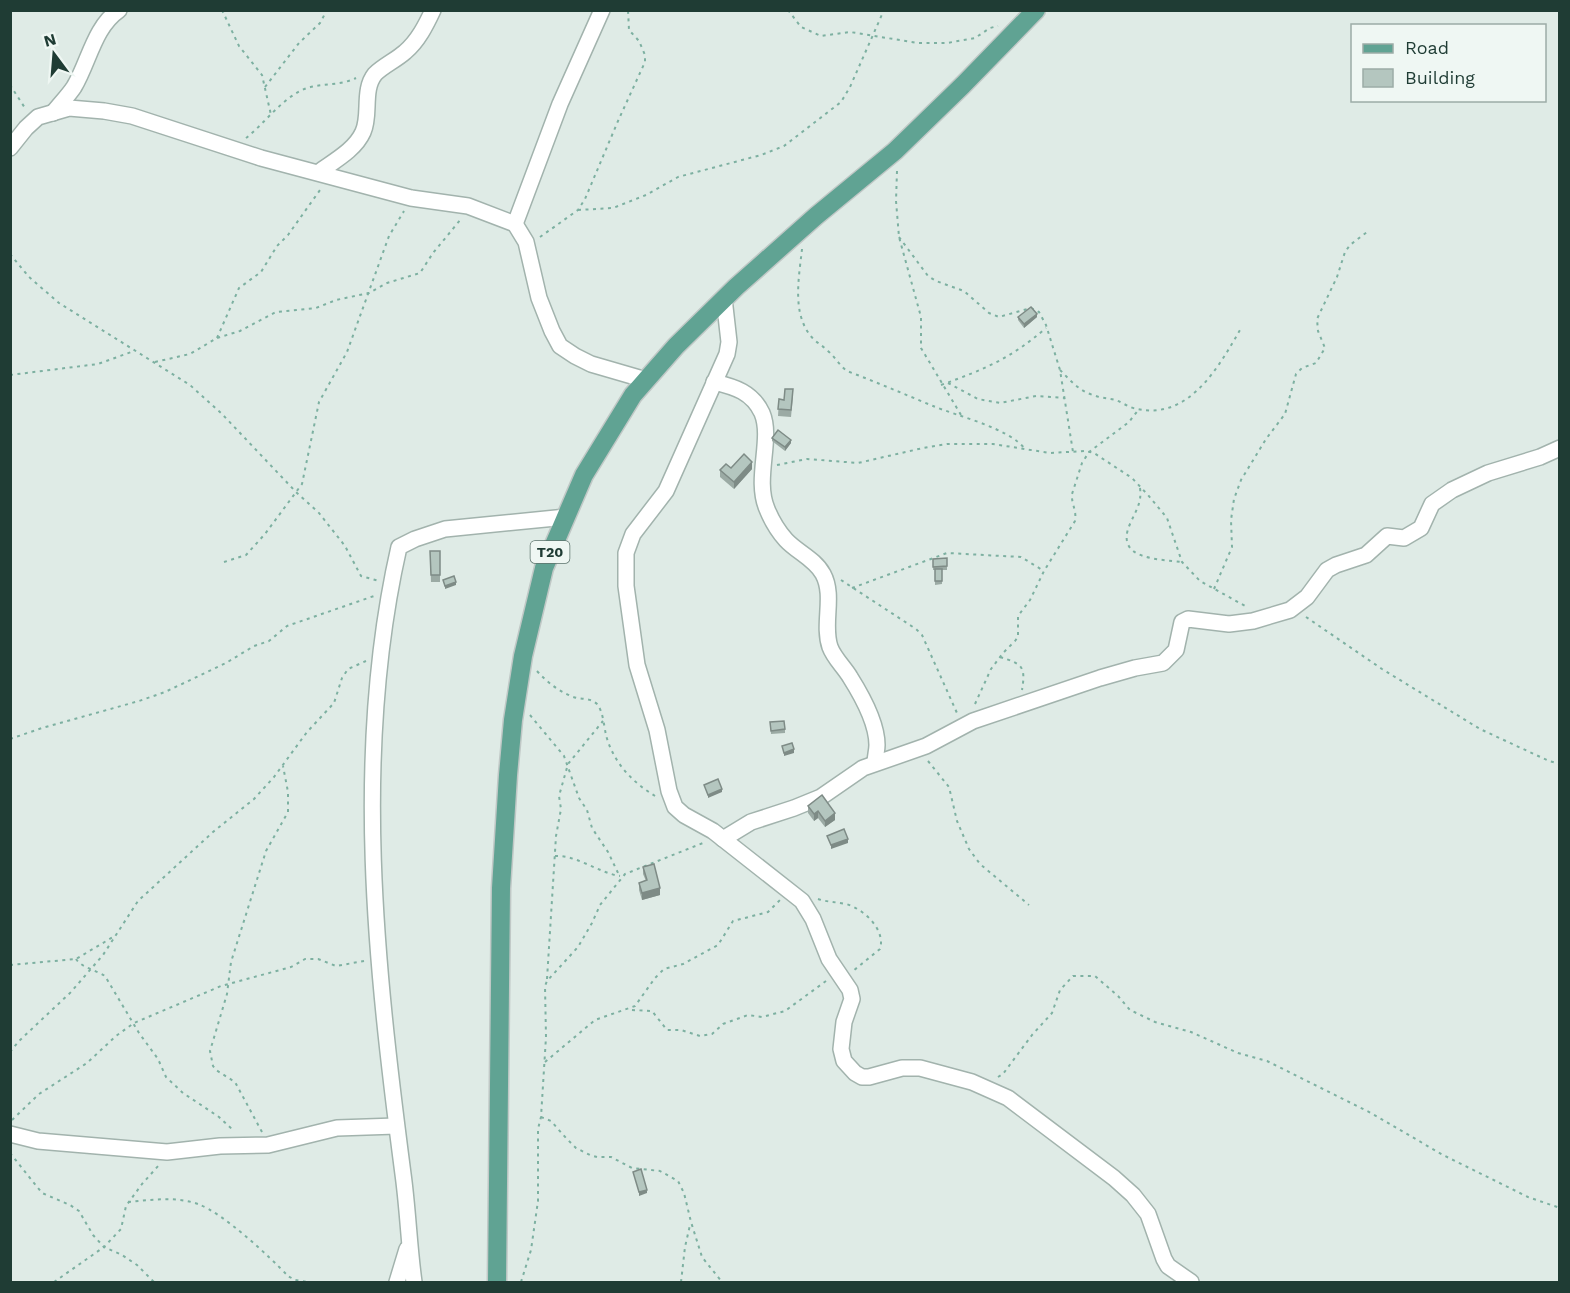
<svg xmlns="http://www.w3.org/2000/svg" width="1570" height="1293" viewBox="0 0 1570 1293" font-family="'Work Sans',sans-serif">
<rect width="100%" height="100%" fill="#dfebe6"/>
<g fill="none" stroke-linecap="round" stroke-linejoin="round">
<!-- minor casing -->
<g stroke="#a2b3ad" stroke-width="18">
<g id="minor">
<path d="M53,113c7,-9 15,-17 21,-26 15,-25 20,-60 45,-77"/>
<path d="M10,148l16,-20 12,-11 31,-9 35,3 28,5 129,42 150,40 57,8 47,18 11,18 13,56 13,33 8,15 15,10 16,8 55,16"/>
<path d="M319,172c15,-11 36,-22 44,-40 8,-17 -1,-42 12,-58 8,-8 21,-14 30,-22 13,-11 21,-27 28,-42"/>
<path d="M515,224l45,-120 42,-94"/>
<path d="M724,298l5,44 -2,12 -61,137 -33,43 -7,19v33l11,79 20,65 12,61 6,16 9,8 29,16 89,70 11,18 16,40 21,31 2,9 -8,23 -3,27 3,12 11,12 7,4h7l33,-9h18l52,14 36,16 106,80 19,17 15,19 16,45 4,7 23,16"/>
<path d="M714,382c21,5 38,10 48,31 11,26 -8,66 5,96 4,10 11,22 19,31 11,12 29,19 37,34 12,22 -1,50 7,73 4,11 14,20 20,30 12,19 27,46 27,68 0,6 -2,12 -2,18"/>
<path d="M723,839l28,-17 43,-14 27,-11 42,-29 63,-22 47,-25 127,-43 35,-10 28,-5 13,-13 6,-28 6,-3 41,5 24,-3 37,-11 17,-13 20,-27 9,-5 30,-10 21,-19 17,2 17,-10 11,-24 20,-14 36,-17 52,-16 20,-9"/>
<path d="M10,1134l28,7 129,11 53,-6 48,-1 69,-17 59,-2"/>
<path d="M397,1282l10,-33"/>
<path d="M414,1282c-5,-35 -6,-72 -11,-108 -27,-207 -51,-421 -4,-627l16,-8 30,-10 121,-12"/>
</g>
</g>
<!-- primary casing -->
<g stroke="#c0c8c6" stroke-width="21">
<path id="primary" d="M497,1282l4,-394 7,-113 5,-55 10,-64 21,-88 40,-93 49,-80 43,-49 60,-59 80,-71 79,-65 68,-66 73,-75"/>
</g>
<!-- path -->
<g stroke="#7db0a1" stroke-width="2" stroke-dasharray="3 4.5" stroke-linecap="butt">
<path d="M222,10l17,36 23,29 9,40"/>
<path d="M788,10l13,17 20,9 29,-4 68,11h29l28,-5 15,-10 8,-2"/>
<path d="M10,85l15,23"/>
<path d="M265,87l34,-44 21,-20 7,-13"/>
<path d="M246,138c18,-14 33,-36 54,-47 17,-9 38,-4 56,-13"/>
<path d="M897,171l-1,30 3,36 22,80v31l40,67"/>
<path d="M578,210l35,-2 33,-13 32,-18 83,-22 23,-9 57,-44 9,-15 34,-77"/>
<path d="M540,237l38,-27 7,-11 33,-78 27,-59v-7l-6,-14 -10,-11 -1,-20"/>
<path d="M899,237l29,39 8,5 28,10 25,22 10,4 32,-9 8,4 7,13 14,45 13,82"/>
<path d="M802,249c-3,28 -10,63 8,86 5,7 12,10 18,16 7,6 11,14 19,20 29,11 57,23 86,35 24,10 76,22 92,43"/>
<path d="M10,254l19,23 30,26 131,82 32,29 74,78 23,21 26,33 16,30 18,5"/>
<path d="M217,338l22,-50 22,-16 16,-26 11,-11 32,-45"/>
<path d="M155,362l35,-8 27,-16 23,-7 36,-19 40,-4 20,-8 33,-7 18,-10 33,-10 13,-20 28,-34"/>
<path d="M1060,370c10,10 19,21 33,25 7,3 15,3 23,5 7,3 14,8 21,9 52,11 81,-41 103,-79"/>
<path d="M10,375l88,-11 36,-13"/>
<path d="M948,383l30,16 22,4 36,-7 29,2"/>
<path d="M941,385c44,-16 69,-26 105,-57"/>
<path d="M777,465l30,-6 51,4 65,-15 24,-4h46l57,9 35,-2 9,2 38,25 16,17 19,23 15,44 18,19 47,26"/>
<path d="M1140,488c2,15 -4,22 -10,36 -16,36 29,35 52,38"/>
<path d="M224,562l22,-7 19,-21 37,-50 17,-82 28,-50 42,-116 15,-25"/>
<path d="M841,580l75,49 6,6 35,78"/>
<path d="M852,588l95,-35 74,4 23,14"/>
<path d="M1214,589l18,-42 -1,-27 3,-21 7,-19 25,-41 19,-25 11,-40 6,-6 14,-5 9,-15 -7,-17 -1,-12 20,-42 8,-25 5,-7 17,-13"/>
<path d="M1306,617l76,52 98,60 69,32 11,3"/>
<path d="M1000,657c22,7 26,9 22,33"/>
<path d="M537,671c10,11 20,19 34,25 8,4 19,1 26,8 6,7 7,22 9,31 7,27 26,47 49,61"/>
<path d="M975,704l16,-35 12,-16 12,-12 3,-4v-21l12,-16 14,-29 31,-50c2,-10 -4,-18 -3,-27l10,-31 7,-11 40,-30 10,-13"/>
<path d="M530,715l34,41 15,42 8,12 5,18 16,24 11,23"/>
<path d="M10,739l32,-11 97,-27 26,-9 61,-29 28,-17 15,-5 18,-15 87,-30"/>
<path d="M928,761l21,26 8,34 12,28 11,15 49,41"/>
<path d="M555,856c22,-1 44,17 65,20"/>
<path d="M818,899c9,3 18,3 28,5 18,5 40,26 34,45l-27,22"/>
<path d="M76,959c6,9 20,11 29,17l34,57 19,26 8,18 17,16 36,24 15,14"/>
<path d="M10,965l66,-6 37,-22"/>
<path d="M547,979l9,-143 5,-27 -2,-13 9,-32 35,-43"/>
<path d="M632,1010l20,1 15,19h14l19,6 12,-2 11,-10 25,-9 14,2 23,-6 41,-30"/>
<path d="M10,1052l9,-11 52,-49 32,-37 35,-54 75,-69 41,-33 20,-22 33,-45 27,-29 8,-25 6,-9 18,-8"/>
<path d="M545,1062l50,-42 40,-14 20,-28 9,-9 19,-5 35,-19 15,-24 35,-9 12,-12"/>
<path d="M998,1077l5,-3 29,-39 20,-22 8,-23 13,-14h22l23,20 12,14 25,12 36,10 47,21 29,8 104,52 72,42 85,42 32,11"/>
<path d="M541,1117l10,4 15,17 10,10 14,7 7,2h14l21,11 28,3 18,10 6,12 7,29 11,35 20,25"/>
<path d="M12,1120l27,-26 48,-31 29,-27 18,-13 87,-37 70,-19 14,-8h13l18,7 28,-5"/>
<path d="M262,1132l-27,-50 -19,-12 -3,-4 -3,-15 17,-57 4,-32 35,-111 22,-39v-20l-5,-26"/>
<path d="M10,1153l32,40 28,12 9,6 14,24 11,12 18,8 15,10 17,17"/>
<path d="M128,1202c23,-2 47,-6 70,2 25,9 71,52 90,72l7,4 12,2"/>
<path d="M54,1282l50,-35 17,-18 5,-23 16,-22 17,-19"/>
<path d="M521,1282l10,-32 7,-49v-72l3,-12 5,-80 -1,-51 2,-5 31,-34 14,-24 8,-18 25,-31 78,-31"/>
<path d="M681,1282l4,-35 5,-22"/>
</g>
<!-- minor -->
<use href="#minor" stroke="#fff" stroke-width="15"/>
<!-- primary -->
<use href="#primary" stroke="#60a393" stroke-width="18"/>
</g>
<!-- wall -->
<g fill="#9baaa4">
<path d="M1018,317h19l-13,11 -6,-8z"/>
<path d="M793,396l-2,21 -13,-1 1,-17 5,1z"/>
<path d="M772,438l19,5 -6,8 -13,-10z"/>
<path d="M731,468l21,1 -18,20 -14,-12v-7z"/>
<path d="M430,551h10v31h-9z"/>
<path d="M947,558v12h-5v14l-7,1v-15h-2v-11z"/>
<path d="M770,722l15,7v4l-14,1z"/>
<path d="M808,806l27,14 -10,7 -7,-9 -4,3 -6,-8z"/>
<path d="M643,867l17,28 -18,5 -3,-10v-7l7,-2 -3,-7z"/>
</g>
<!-- shaded-wall -->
<g fill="#7e8b86">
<path d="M1037,314v3l-13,11v-4z"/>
<path d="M791,440v3l-6,8v-4z"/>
<path d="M752,462v7l-18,20v-7z"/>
<path d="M456,582v3l-11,4v-3z"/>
<path d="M794,749v4l-10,3v-3z"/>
<path d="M722,789v3l-14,6v-3z"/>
<path d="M818,811v7l-4,3v-7z"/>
<path d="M835,813v7l-10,7v-6z"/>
<path d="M848,839v4l-17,6v-4z"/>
<path d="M660,888v7l-18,5v-7z"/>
<path d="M647,1190v3l-8,3v-4z"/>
</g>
<!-- building -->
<g fill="#b4c6bf" stroke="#7e8b86" stroke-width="1.5">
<path d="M1031,307l6,7 -13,10 -6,-7z"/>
<path d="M785,389h8l-2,21 -13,-1 1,-10 5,1z"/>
<path d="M778,430l13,10 -6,7 -13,-9z"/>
<path d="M744,454l8,8 -18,20 -14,-12 6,-6 5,4z"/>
<path d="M430,551h10v24h-9z"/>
<path d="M947,558v8l-14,1v-8z"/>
<rect x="935" y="569" width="7" height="12"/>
<path d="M454,576l2,6 -11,4 -2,-6z"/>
<path d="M784,721l1,8 -14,2 -1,-9z"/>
<path d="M792,743l2,6 -10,4 -2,-7z"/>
<path d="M718,779l4,10 -14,6 -4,-10z"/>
<path d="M822,795l13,18 -10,8 -7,-10 -4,3 -6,-8z"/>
<path d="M844,829l4,10 -17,6 -4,-9z"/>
<path d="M654,864l6,24 -18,5 -3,-10 8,-3 -4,-13z"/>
<path d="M641,1169l6,21 -8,2 -6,-20z"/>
</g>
<g text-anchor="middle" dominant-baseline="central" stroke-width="6" stroke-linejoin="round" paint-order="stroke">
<!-- shield labels -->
<rect fill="#eff7f3" stroke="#5d746d" stroke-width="1.5" x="530.5" y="541" width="39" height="22" rx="4.5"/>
<g font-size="14" font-weight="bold" fill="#1f3c34">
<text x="550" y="552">T20</text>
</g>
</g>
<!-- border -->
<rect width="1570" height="1293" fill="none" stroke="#1f3c34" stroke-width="24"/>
<!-- legend -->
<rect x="1351" y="24" width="195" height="78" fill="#eff7f3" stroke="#9caca7" stroke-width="1.5"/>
<rect x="1363" y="44" width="30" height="9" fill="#60a393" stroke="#9caca7" stroke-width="1.5"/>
<text x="1405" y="54" font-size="18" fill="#1f3c34">Road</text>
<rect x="1363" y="69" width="30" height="18" fill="#b4c6bf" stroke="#9caca7" stroke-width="1.5"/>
<text x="1405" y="84" font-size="18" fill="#1f3c34">Building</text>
<!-- north arrow -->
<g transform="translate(54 54) rotate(344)" stroke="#eff7f3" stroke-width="4.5" paint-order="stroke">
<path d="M0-4.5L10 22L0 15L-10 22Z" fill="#1f3c34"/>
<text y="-9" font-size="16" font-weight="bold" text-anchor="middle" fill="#1f3c34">N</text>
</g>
</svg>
